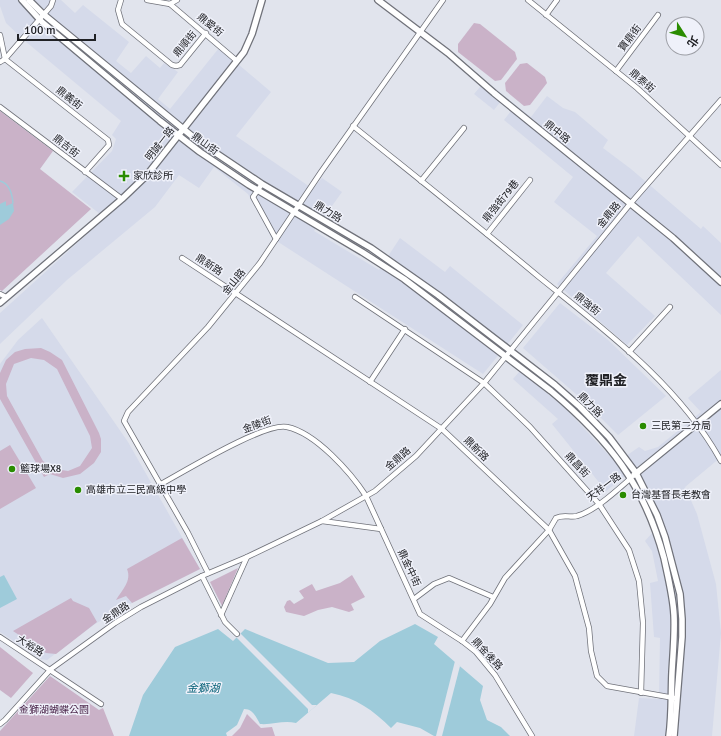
<svg xmlns="http://www.w3.org/2000/svg" width="721" height="736" viewBox="0 0 721 736" font-family="Signika,'Noto Sans TC',sans-serif">
<rect width="100%" height="100%" fill="#e1e4ed"/>
<!-- built -->
<g fill="#d5daea">
<path d="M0,0h61l14,13 8,-8 46,37 -13,19 15,12 15,-17 14,12 4,-5 14,9 -20,27 12,10 49,-61 52,44 -35,44 77,53 9,-11 20,14 -28,39 65,39 21,-32 45,34 5,-6 73,59 -40,49 -211,-136 -24,-44 -34,-27 -15,21 -20,-13 -24,32 -88,73 -67,64v-31l105,-95 -33,-26 40,-41 4,-12 -4,-4 9,-14 -96,-80 -19,-18 -6,-17z"/>
<path d="M485,81l46,36 16,-21 16,12 12,4 33,28 -5,8 28,21 70,60 2,-3 18,17v72l-83,-79 -32,37 49,43 -28,29 -70,-61 40,-48 -43,-34 19,-25 -69,-57 7,-9 -10,-10 -7,9 -20,-16z"/>
<path d="M560,303l48,37 58,56 -48,39 -34,-34 -61,-53z"/>
<path d="M42,318l86,124 72,127 -68,34 -37,21 -48,36 -6,-1 -41,-27v-268l18,-24z"/>
<path d="M721,370v87l-36,30 12,27 19,70 5,49 -9,103h-78l5,-38 20,1 1,-61 -6,-1 -4,-54 8,-2 -6,-30 -7,-10 8,-9 -11,-25 -17,-31 -19,15 -54,-67 6,-5 -45,-40 7,-8 46,38 50,54 23,-16 6,4 13,-4 43,-35 -13,-14z"/>
</g>
<!-- green -->
<g fill="#cab2c8" fill-rule="evenodd">
<path d="M474,23l6,1 35,28 2,7 -16,21 -6,1 -37,-29v-8z"/>
<path d="M527,63l18,14 2,6 -17,22 -6,1 -18,-15 -1,-8 15,-19z"/>
<path d="M0,111l53,40 -13,18 51,40 -89,82 -2,-1z"/>
<path d="M41,348l9,4 12,8 37,73 2,6v13l-7,11 -14,11 -17,4 -13,-4 -6,3 -44,-78v-26l6,-13 9,-8 10,-3zM31,358l13,2 13,9 33,67 2,12 -12,18 -12,5 -13,-2 -12,-8 -36,-65 -1,-12 8,-20z"/>
<path d="M10,445l26,43 -36,21v-58z"/>
<path d="M182,538l18,31 -68,34 -6,-7 -10,4c6,-10 16,-19 11,-31z"/>
<path d="M238,568l-16,38 -12,-24z"/>
<path d="M352,575l13,22 -14,7 3,6 -5,2 -17,-5 -14,3 -14,6 -18,-4 -2,-5 3,-6 3,-1 4,4 10,-6 -5,-7 13,-7 4,7 24,-8z"/>
<path d="M71,598l2,3 16,7 8,14 -41,32 -10,-1 -33,-22z"/>
<path d="M0,647l33,26 -22,25 -11,-8z"/>
<path d="M50,676l49,34 4,-2 11,28h-114v-5z"/>
<path d="M247,714l14,14 11,-1 3,9h-43l8,-8z"/>
</g>
<!-- water -->
<g fill="#9ecbda">
<path d="M6,201v5l7,-3 1,8 -5,8 -9,6v-21z"/>
<path d="M4,575l13,24 -17,9v-31z"/>
<path d="M415,624l23,13 -4,7 49,42 -3,14 7,20 14,7 9,9h-76l-14,-8 -23,-6 -6,6c-18,-18 -35,-30 -60,-35l-35,30c-13,-3 -23,2 -36,1 -4,-7 -7,-15 -16,-15l-7,16 -11,8 1,3h-98l14,-41 32,-48 43,-18 15,12 12,-12 83,34 26,-1 26,-21z"/>
</g>
<!-- pier -->
<g fill="#e1e4ed">
<path d="M239,632l73,73h5l-9,8v-4l-73,-73z"/>
<path d="M455,661l5,5 -18,70h-6z"/>
</g>
<g fill="none" stroke-linecap="round" stroke-linejoin="round">
<!-- stream -->
<path stroke="#9ecbda" stroke-width="1.5" d="M0,181c10,3 12,13 13,22"/>
<!-- minor casing -->
<g stroke="#70727a" stroke-width="6">
<g id="minor">
<path d="M121,0l-3,10 4,14 50,41 4,1 4,-1 26,-32"/>
<path d="M147,0l23,4 67,57"/>
<path d="M528,0l109,88 84,77"/>
<path d="M170,4l7,-4"/>
<path d="M546,15l11,-15"/>
<path d="M0,35l5,24 103,81 1,5 -24,27"/>
<path d="M0,62l5,-3 46,-53 2,-6"/>
<path d="M616,71l42,-56"/>
<path d="M0,107l122,92"/>
<path d="M353,126c62,50 125,100 186,151 67,54 140,108 182,184"/>
<path d="M421,181l43,-53"/>
<path d="M262,184l-9,13 23,42"/>
<path d="M487,234l43,-54"/>
<path d="M182,258l260,171 107,101 26,46 14,52 2,23 6,25 10,10 67,12"/>
<path d="M0,294l6,3"/>
<path d="M355,297l129,86 46,44 69,77 30,46 10,31 4,42 -2,70"/>
<path d="M629,352l41,-45"/>
<path d="M370,382l35,-53"/>
<path d="M161,484c24,-13 104,-62 126,-57 29,6 64,46 79,69l54,118 42,27 14,11 19,23 37,61"/>
<path d="M322,521l59,8"/>
<path d="M208,573l-20,-40 -64,-112 4,-9 80,-85 52,-64 61,-91 122,-172"/>
<path d="M202,576l23,46 12,12"/>
<path d="M414,599l20,-15 15,-6 44,19"/>
<path d="M221,615l26,-58"/>
<path d="M0,637l101,67"/>
<path d="M462,641l28,-37 15,-26 44,-48 7,-12c8,-4 15,0 21,-2 18,-5 40,-26 54,-38"/>
<path d="M0,724l5,-4 46,-51 64,-46 26,-16 61,-31 45,-19 75,-36 53,-30 41,-35 68,-73 146,-179 91,-104"/>
</g>
</g>
<!-- tertiary casing -->
<g stroke="#70727a" stroke-width="8">
<g id="tertiary">
<path d="M22,0l20,22 118,99 40,31 49,33 113,67 42,27 147,112c58,49 93,93 113,167 4,19 9,38 10,57 1,19 -1,38 -2,57 -1,21 0,43 -3,64"/>
<path d="M29,0l14,14 155,127 64,43 109,64 67,47 117,90 25,22 29,30 27,36 21,42 8,22 15,57 2,25v18l-8,99"/>
<path d="M378,0l70,53 46,40 179,145 48,44"/>
<path d="M0,303l122,-104 25,-24 97,-123 8,-18 10,-34"/>
<path d="M634,475l87,-71"/>
</g>
</g>
<!-- minor -->
<use href="#minor" stroke="#fff" stroke-width="4.5"/>
<!-- tertiary -->
<use href="#tertiary" stroke="#fff" stroke-width="5.5"/>
</g>
<!-- markers -->
<g fill="#2a8c01" stroke="#eff1fa" stroke-width="1.5">
<path d="M122 170h4v4h4v4h-4v4h-4v-4h-4v-4h4z"/>
<circle cx="643" cy="426" r="4"/>
<circle cx="12" cy="469" r="4"/>
<circle cx="78" cy="490" r="4"/>
<circle cx="623" cy="495" r="4"/>
</g>
<g text-anchor="middle" dominant-baseline="central" stroke-width="3" stroke-linejoin="round" paint-order="stroke">
<!-- street labels -->
<g font-size="10" fill="#202125" stroke="#eff1fa">
<text transform="translate(210 25) rotate(40)">鼎愛街</text>
<text transform="translate(630 38) rotate(-53)">寶鼎街</text>
<text transform="translate(185 44) rotate(-50)">鼎順街</text>
<text transform="translate(642 81) rotate(41)">鼎泰街</text>
<text transform="translate(69 98) rotate(38)">鼎義街</text>
<text transform="translate(557 132) rotate(39)">鼎中路</text>
<text transform="translate(160 144) rotate(-52)">明誠一路</text>
<text transform="translate(205 144) rotate(36)">鼎山街</text>
<text transform="translate(66 146) rotate(38)">鼎吉街</text>
<text transform="translate(501 201) rotate(-51)">鼎強街79巷</text>
<text transform="translate(328 212) rotate(31)">鼎力路</text>
<text transform="translate(609 215) rotate(-50)">金鼎路</text>
<text transform="translate(209 265) rotate(33)">鼎新路</text>
<text transform="translate(234 282) rotate(-51)">金山路</text>
<text transform="translate(587 304) rotate(39)">鼎強街</text>
<text transform="translate(590 405) rotate(45)">鼎力路</text>
<text transform="translate(257 425) rotate(-20)">金陵街</text>
<text transform="translate(476 449) rotate(44)">鼎新路</text>
<text transform="translate(398 459) rotate(-41)">金鼎路</text>
<text transform="translate(577 465) rotate(47)">鼎昌街</text>
<text transform="translate(604 487) rotate(-37)">天祥一路</text>
<text transform="translate(409 568) rotate(65)">鼎金中街</text>
<text transform="translate(116 613) rotate(-33)">金鼎路</text>
<text transform="translate(30 646) rotate(32)">大裕路</text>
<text transform="translate(487 654) rotate(47)">鼎金後路</text>
</g>
<!-- poi labels -->
<g font-size="10" fill="#202125" stroke="#eff1fa" text-anchor="start">
<text x="133" y="176">家欣診所</text>
<text x="651" y="426">三民第二分局</text>
<text x="20" y="469">籃球場X8</text>
<text x="86" y="490">高雄市立三民高級中學</text>
<text x="631" y="495">台灣基督長老教會</text>
</g>
<!-- park labels -->
<g font-size="10" fill="#461f45" stroke="#eff1fa">
<text x="54" y="710">金獅湖蝴蝶公園</text>
</g>
<!-- water labels -->
<g font-size="11" font-style="italic" fill="#015e74" stroke="#eff1fa">
<text x="203" y="688">金獅湖</text>
</g>
<!-- district labels -->
<g font-size="14" font-weight="bold" fill="#202125" stroke="#eff1fa">
<text x="606" y="380">覆鼎金</text>
</g>
</g>
<!-- north arrow -->
<g transform="translate(685 36) rotate(126)"><circle r="19" fill="#eff1fa" stroke="#9c9ea5"/>
<path d="M0-3L7 15L0 10L-7 15Z" fill="#2a8c01"/>
<text y="-6" font-size="11" font-weight="bold" text-anchor="middle" fill="#202125">北</text>
</g>
<!-- scale -->
<path d="M18 34v6h77v-6" fill="none" stroke="#202125" stroke-width="2"/>
<text x="24" y="34" font-size="12" fill="#202125" stroke="#eff1fa" stroke-width="3" paint-order="stroke">100 m</text>
</svg>
